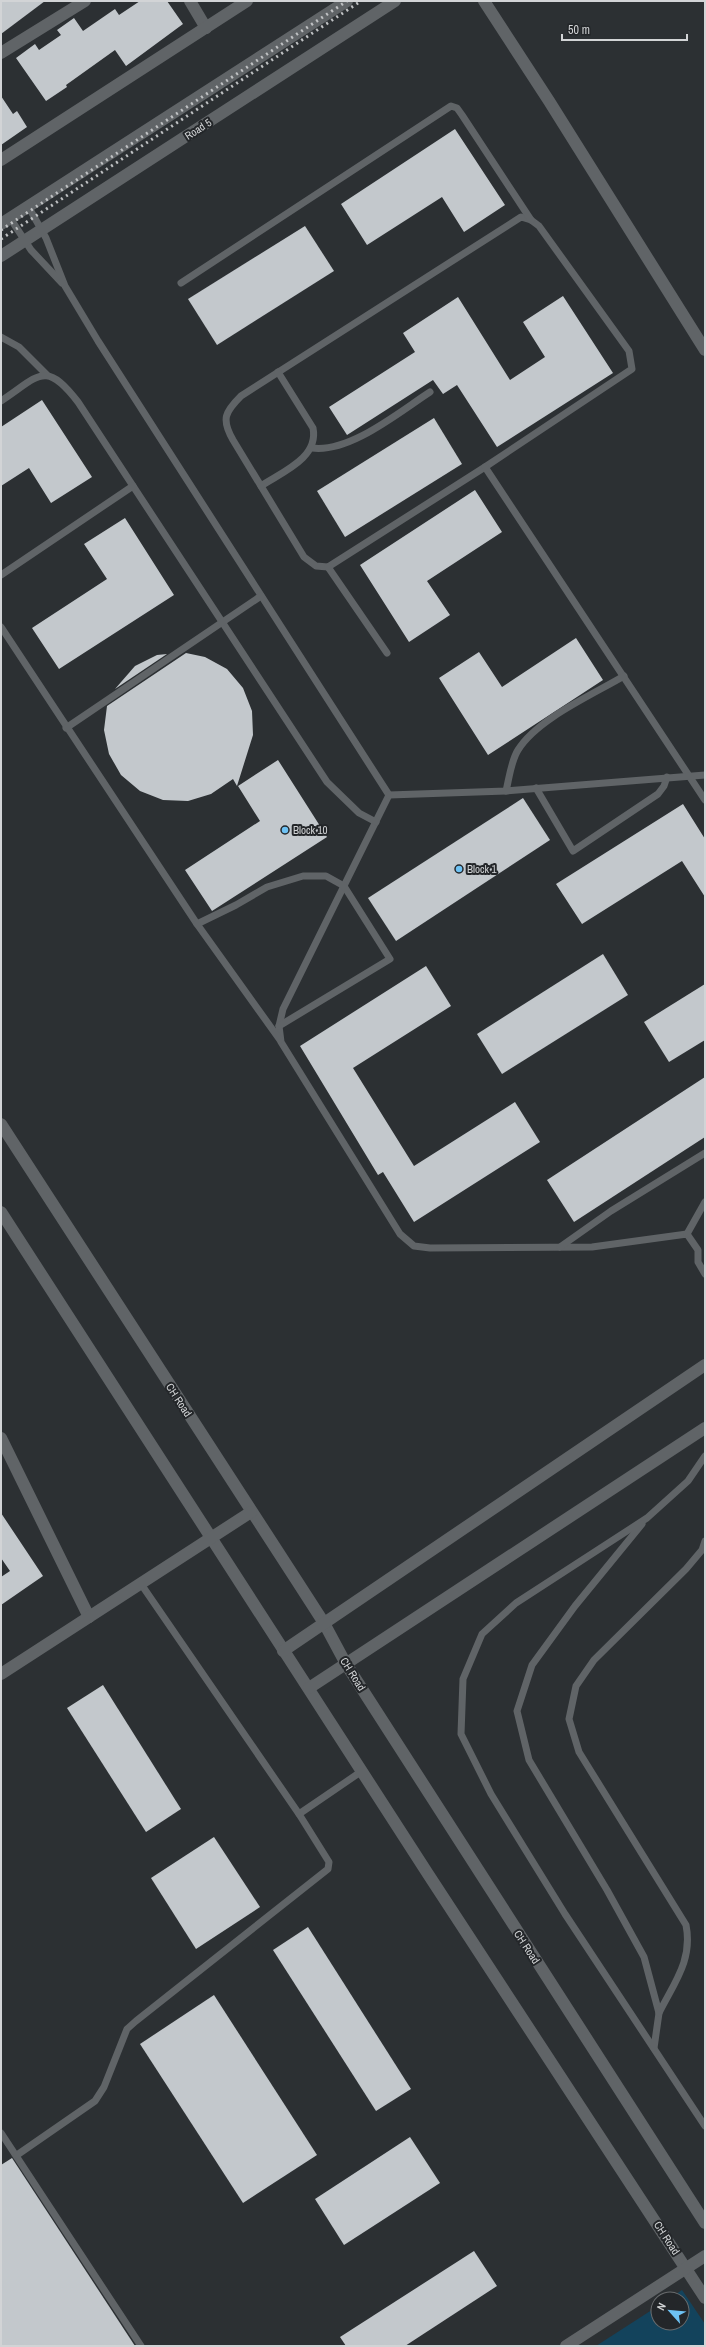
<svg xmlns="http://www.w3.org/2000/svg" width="706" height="2347" viewBox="0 0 706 2347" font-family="'Archivo Narrow',sans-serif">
<rect width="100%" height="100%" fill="#2c3033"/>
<!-- green -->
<path fill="#13435c" d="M682,2290l23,34v22h-109l62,-40v17h24v-24h-13z"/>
<!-- building -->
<g fill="#c3c8cc">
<path d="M1,1h44l-44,33z"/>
<path d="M140,1h27l16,23 -57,42 -11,-16 -49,35 1,2 -21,14 -30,-43 19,-14 4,6 22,-15 -4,-5 17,-12 9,13 32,-22 4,6z"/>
<path d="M1,96l12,18 4,-3 10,16 -26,18z"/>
<path d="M455,129l50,76 -41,27 -22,-35 -75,48 -26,-41z"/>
<path d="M305,226l29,45 -117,74 -29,-46z"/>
<path d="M563,296l50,77 -116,74 -40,-62 -14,9 -10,-14 -86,55 -18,-28 86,-55 -12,-19 55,-36 52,83 35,-23 -22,-35z"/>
<path d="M42,400l50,77 -41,26 -22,-35 -28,18v-59z"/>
<path d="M434,418l28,46 -117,73 -28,-46z"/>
<path d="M475,490l27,42 -75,49 23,34 -41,27 -49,-77z"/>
<path d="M125,518l49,77 -115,74 -27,-41 75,-49 -23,-35z"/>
<path d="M576,638l27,42 -115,75 -49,-77 40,-26 23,35z"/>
<path d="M186,653l19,4 22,12 16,19 9,23 1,24 -16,51 -4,-7 -22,15 -23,7 -25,-1 -23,-9 -19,-16 -12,-21 -5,-24 3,-24z"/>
<path d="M167,654l-52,35 20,-23 22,-11z"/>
<path d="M278,760l49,77 -115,74 -27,-41 75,-49 -22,-35z"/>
<path d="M523,798l27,42 -154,101 -28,-43z"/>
<path d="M683,804l22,35v58l-23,-36 -100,63 -26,-40z"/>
<path d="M603,954l25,41 -126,79 -25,-40z"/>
<path d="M426,966l25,40 -98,62 61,98 101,-64 25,40 -126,80 -31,-50 -5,3 -78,-129z"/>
<path d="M705,984v56l-36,22 -25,-40z"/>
<path d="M705,1077v60l-131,85 -27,-42z"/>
<path d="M1,1513l42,63 -42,29v-28l9,-6 -9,-13z"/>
<path d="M103,1685l78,124 -35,23 -79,-124z"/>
<path d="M214,1837l46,70 -64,42 -45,-71z"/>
<path d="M308,1927l103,162 -35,22 -103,-161z"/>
<path d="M214,1995l103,160 -74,48 -103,-159z"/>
<path d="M410,2137l30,46 -96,62 -29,-46z"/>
<path d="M12,2158l123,188h-134v-181z"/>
<path d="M474,2251l23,35 -92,60h-59l-6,-9z"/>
</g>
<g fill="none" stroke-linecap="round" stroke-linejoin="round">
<!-- lane -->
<g stroke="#606467" stroke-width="7">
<path d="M28,206l18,32 19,48 33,55 291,454 -106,214 -4,17 2,16 119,192 14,12 16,2 162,-1 95,-13 11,16v12l7,12"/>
<path d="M521,217l10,3 8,6 90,125 3,18 -147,98 -157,100 -12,-1 -12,-9 -71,-117c-12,-21 -8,-28 8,-44z"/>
<path d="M10,218l21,32 31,33"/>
<path d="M181,283l270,-177 6,2 5,7 69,105"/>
<path d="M1,337l18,10 28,28"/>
<path d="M1,401c38,-25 44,-42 77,1l249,380 32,31 17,9"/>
<path d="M312,448c38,5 87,-36 118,-56"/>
<path d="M485,467l220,333"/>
<path d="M261,486c21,-14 58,-28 52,-58l-35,-56"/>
<path d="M328,567l59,86"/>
<path d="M1,575l132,-89"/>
<path d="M1,627l196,297 83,116"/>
<path d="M66,728l195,-132"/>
<path d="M536,788l37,63 85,-57 6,-8 3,-9"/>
<path d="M506,791c3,-12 5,-30 12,-41 19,-31 74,-55 106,-74"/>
<path d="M389,795l117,-4 199,-16"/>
<path d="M197,924l39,-19 31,-18 36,-11h23l18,10 46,73 -111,67"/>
<path d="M687,1234l18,-32"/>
<path d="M560,1247l51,-36 94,-58"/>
<path d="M705,1456l-17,25 -41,37 -131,85 -34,31 -19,45 -2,55 30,60 74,120 140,212"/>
<path d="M642,1524l-67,82 -43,59 -15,46 12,49 78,130 37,67 15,56 -5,35"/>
<path d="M141,1584l158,230"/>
<path d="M659,2013c15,-30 34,-53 27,-88l-107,-173 -10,-33 7,-33 18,-26 92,-91 16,-19 3,-9"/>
<path d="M1,2133l140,213"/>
<path d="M17,2155l78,-54 9,-14 23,-58 9,-8 192,-152 1,-7 -30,-48 63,-43"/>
</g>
<!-- street -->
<g stroke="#606467" stroke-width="12">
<path d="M190,1l16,27"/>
<path d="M484,1l65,100 156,249"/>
<path d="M1,53l84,-52"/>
<path d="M1,160l246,-159"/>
<path d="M1,1438l88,179"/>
</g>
<!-- secondary -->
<g stroke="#606467" stroke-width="12">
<path d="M1,224l346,-223"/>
<path d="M1,256l394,-255"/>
<path d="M1,1124l294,454 29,45 22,41 359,559"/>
<path d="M1,1212l427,662 277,424"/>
<path d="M283,1651l422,-286"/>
<path d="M1,1674l250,-162"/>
<path d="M309,1688l396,-260"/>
<path d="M566,2346l139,-90"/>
</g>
<!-- rail -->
<g stroke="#bfc1c3" stroke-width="3" stroke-dasharray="2 4" stroke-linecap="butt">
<path d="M1,230l346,-229"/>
<path d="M1,239l360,-238"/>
</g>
</g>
<!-- markers -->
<g fill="#6ec2f3" stroke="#232629" stroke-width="1.5">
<circle cx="285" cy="830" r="4"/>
<circle cx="459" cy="869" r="4"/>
</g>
<g text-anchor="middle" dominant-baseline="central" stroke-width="4" stroke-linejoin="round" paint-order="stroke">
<!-- street labels -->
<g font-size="11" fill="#d2d4d6" stroke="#232629">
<text transform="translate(198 129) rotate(-33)">Road 5</text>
<text transform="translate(179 1400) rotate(57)">CH Road</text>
<text transform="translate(353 1674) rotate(58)">CH Road</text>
<text transform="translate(527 1947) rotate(57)">CH Road</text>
<text transform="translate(667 2238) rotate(57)">CH Road</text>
</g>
<!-- poi labels -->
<g font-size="11" fill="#d2d4d6" stroke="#232629" text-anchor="start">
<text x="293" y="830">Block 10</text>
<text x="467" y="869">Block 1</text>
</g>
</g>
<!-- border -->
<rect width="706" height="2347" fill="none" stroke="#d2d4d6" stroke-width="4"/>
<!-- north arrow -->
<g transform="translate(670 2311) rotate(297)"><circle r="19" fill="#232629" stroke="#696c6e"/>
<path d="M0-3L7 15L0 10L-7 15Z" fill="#6ec2f3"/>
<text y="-6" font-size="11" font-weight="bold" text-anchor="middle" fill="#d2d4d6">N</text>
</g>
<!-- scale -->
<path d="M562 34v6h125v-6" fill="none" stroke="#d2d4d6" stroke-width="2"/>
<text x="568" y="34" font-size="12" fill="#d2d4d6" stroke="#232629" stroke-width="3" paint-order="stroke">50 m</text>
</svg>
